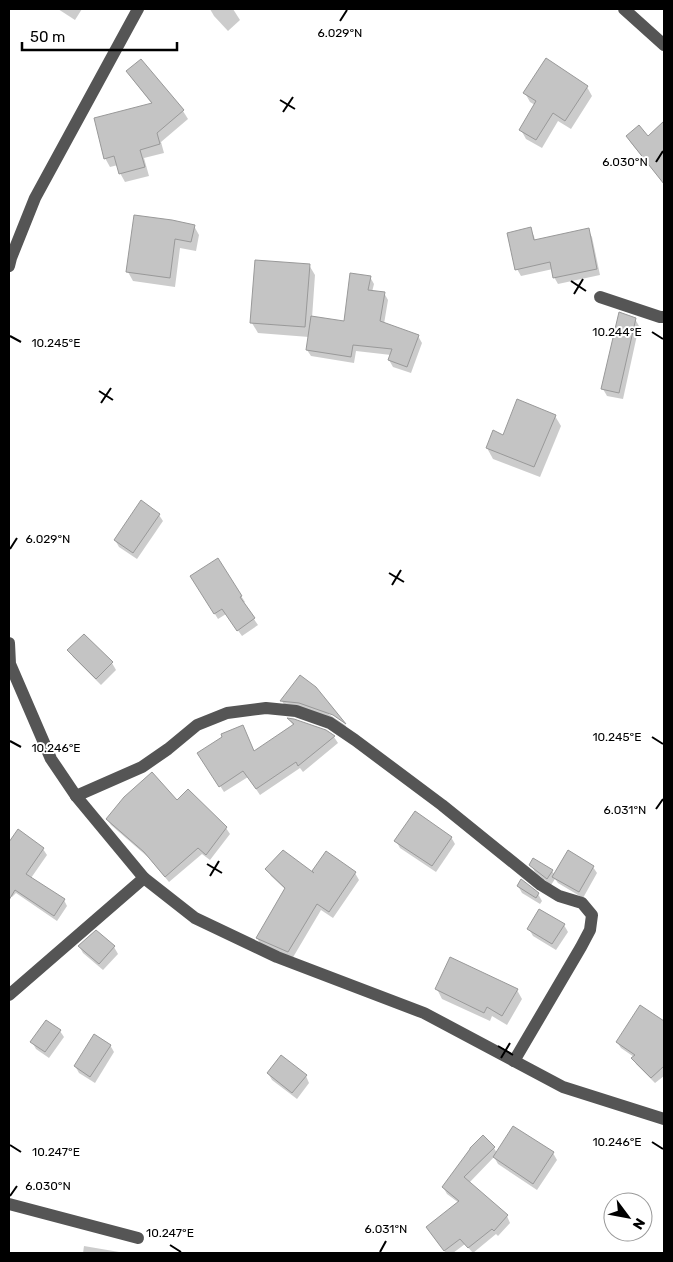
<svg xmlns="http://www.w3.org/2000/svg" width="673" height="1262" viewBox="0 0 673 1262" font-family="Rubik,sans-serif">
<rect width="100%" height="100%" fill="#fff"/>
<!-- shadow -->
<g fill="#0003">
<path d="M58,9h24l-7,11z"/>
<path d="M210,9h23l7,11 -12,11 -14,-15z"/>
<path d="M128,72l55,39 5,8 -27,23 3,11 -20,5 5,18 -24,6 -5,-9 -2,-8 -8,2 -5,-9 47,-54 -19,-24z"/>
<path d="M587,87l5,9 -21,33 -13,-8 -16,27 -16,-9 -5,-9 14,-25 -5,-3 -5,-9z"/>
<path d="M664,122v57l-2,2 -31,-38 -4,-7 21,2z"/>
<path d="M194,226l5,9 -3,16 -16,-3 -5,39 -42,-6 -5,-9z"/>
<path d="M530,229l4,7 1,5 53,-11 4,7 8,38 -42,9 -4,-7 -1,-8 -32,7 -4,-7z"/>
<path d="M256,262l53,3 6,10 -3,43 33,5 25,-46 4,7 -2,8 12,1 4,7 -4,24 34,12 4,7 -11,30 -18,-6 -4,-7 2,-5 -35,-4 -2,12 -43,-7 -4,-6 2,-13 -51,-4 -6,-10z"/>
<path d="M635,319l4,7 -16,73 -16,-3 -4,-7z"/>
<path d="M555,416l6,10 -21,51 -47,-18 -6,-11 17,-12z"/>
<path d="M159,515l4,6 -26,38 -18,-12 -4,-7z"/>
<path d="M218,560l27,42 -2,1 15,22 -16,11 -16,-22 -8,5 -23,-37z"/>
<path d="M69,650l43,13 4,7 -15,15 -28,-28z"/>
<path d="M300,677l28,34 -1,2 18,12 2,3 -61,-20 -4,-7z"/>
<path d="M289,720l37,11 8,6 4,6 -35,29 -3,-4 -40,27 -12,-18 -24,15 -21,-33 51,-7 40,-26z"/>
<path d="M177,802l49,26 4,6 -20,26 -8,-6 -33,28 -20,-24 -38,-33 -4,-6z"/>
<path d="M18,831l25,18 4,6 -16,23 33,22 3,6 -10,15 -41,-28 -4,4 -3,-3v-50z"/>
<path d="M451,837l4,7 -19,28 -36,-24 -4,-7z"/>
<path d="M531,865l21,6 3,4 38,-8 4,6 -14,25 -25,-15 -3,-4 -4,6 -16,-13z"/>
<path d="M267,869l51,8 37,-4 4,7 -26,38 -12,-8 -29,49 -31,-14 -4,-7 29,-48 -15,-14z"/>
<path d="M518,886l20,8 4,7 -2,3 -18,-11z"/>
<path d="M564,925l4,7 -12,18 -23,-14 -4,-7z"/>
<path d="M79,946l35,1 4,7 -15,16 -20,-17z"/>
<path d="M437,989l80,1 5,9 -15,26 -15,-9 -2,5 -48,-22z"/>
<path d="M641,1007l23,16v53l-9,7 -19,-19 -3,-6 1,-1 -13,-9 -4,-6z"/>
<path d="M60,1031l4,6 -15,21 -13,-9 -4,-7z"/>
<path d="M110,1045l4,7 -19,31 -16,-10 -4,-7z"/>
<path d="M268,1073l38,3 3,7 -12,16 -25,-19z"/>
<path d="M494,1148l3,5h56l4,7 -20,30 -39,-26 -4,-7 -25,26 38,33 3,7 -12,13 -2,-2 -23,19 -8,-9 -12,9h-7l-19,-25 32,-25 -12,-9 -4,-7z"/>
<path d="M84,1246l41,7h-42z"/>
</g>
<!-- building -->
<g fill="#c4c4c4" stroke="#999">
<path d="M546,58l42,28 -23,35 -12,-8 -17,27 -17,-10 17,-29 -13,-8z"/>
<path d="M141,59l43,51 -27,23 3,11 -20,6 5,17 -26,7 -5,-18 -10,3 -10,-41 58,-15 -26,-32z"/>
<path d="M664,121v63l-38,-48 13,-11 9,11z"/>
<path d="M134,215l38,5 23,5 -4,17 -16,-3 -5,39 -44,-6z"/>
<path d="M531,227l3,13 55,-12 8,41 -44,9 -3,-16 -35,8 -8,-37z"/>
<path d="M255,260l55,4 -5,63 -55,-4z"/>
<path d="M350,273l21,3 -3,14 17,2 -5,29 39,14 -12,32 -19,-7 4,-11 -39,-4 -2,12 -45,-7 5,-34 33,5z"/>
<path d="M619,312l17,6 -17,75 -18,-4z"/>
<path d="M517,399l39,16 -22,52 -48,-19 7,-18 10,5z"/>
<path d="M141,500l19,14 -27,39 -19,-13z"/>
<path d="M218,558l24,38 -2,1 15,21 -18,13 -15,-22 -8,5 -24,-38z"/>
<path d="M84,634l29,28 -17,17 -29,-29z"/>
<path d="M300,675l16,12 30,37 -13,-9 -34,-12 -19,-2z"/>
<path d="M287,718l7,1 32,11 9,6 -37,30 -2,-4 -40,27 -13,-18 -24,16 -22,-34 25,-16 -1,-3 22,-9 11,26 40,-27z"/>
<path d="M152,772l25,28 11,-11 39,38 -21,28 -8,-7 -33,29 -21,-25 -38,-33 18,-22z"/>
<path d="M415,811l37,26 -20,29 -38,-25z"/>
<path d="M18,829l26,19 -18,26 39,25 -11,17 -39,-26 -6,10v-58z"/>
<path d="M283,850l31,23 -2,-2 14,-20 30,21 -27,40 -12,-8 -29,48 -32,-14 29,-50 -20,-19z"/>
<path d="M568,850l26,16 -15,26 -27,-15z"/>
<path d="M533,858l20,12 -6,9 -18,-14z"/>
<path d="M521,879l18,14 -3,5 -19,-12z"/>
<path d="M539,909l26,15 -13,20 -25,-15z"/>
<path d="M96,930l19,16 -16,18 -21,-18z"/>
<path d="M450,957l68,32 -16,27 -15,-9 -3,6 -49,-24z"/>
<path d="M640,1005l24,16v45l-13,12 -20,-20 4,-3 -19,-13z"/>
<path d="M46,1020l15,10 -16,22 -15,-10z"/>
<path d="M94,1034l17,11 -21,32 -16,-11z"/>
<path d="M281,1055l26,20 -15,18 -25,-20z"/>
<path d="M513,1126l41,26 -21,32 -40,-27z"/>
<path d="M483,1135l12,12 -31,30 44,38 -14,16 -2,-2 -24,19 -8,-9 -16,12 -18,-24 33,-26 -17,-14 28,-38v-1z"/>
</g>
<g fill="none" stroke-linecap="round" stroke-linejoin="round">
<!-- minor -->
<g stroke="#555" stroke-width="12">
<path d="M624,9l40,36"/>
<path d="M9,266l2,-8 24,-60 103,-189"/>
<path d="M600,297l60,20h4"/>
<path d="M9,643l1,21 41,95 25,37 68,82 51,40 82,39 147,56 139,74 101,32"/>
<path d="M76,796l66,-29 26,-18 29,-24 30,-12 39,-5 30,3 34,12 25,17 87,65 99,80 18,11 23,7 10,12 -2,15 -9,17 -67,114"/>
<path d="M9,995l135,-117"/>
<path d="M9,1204l129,34"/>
</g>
</g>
<!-- ticks -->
<path fill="none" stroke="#000" stroke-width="2" d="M340,21l7,-11M280,100l15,9M283,112l10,-15M656,162l7,-11M571,281l15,10M574,294l9,-15M652,332l11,7M10,336l11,6M99,391l14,9M101,403l10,-15M10,549l7,-11M389,573l15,9M392,585l9,-15M652,737l11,7M10,741l11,6M656,809l7,-10M207,864l15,9M210,876l9,-15M498,1046l15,9M501,1058l9,-15M652,1142l11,7M10,1145l11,7M10,1196l7,-10M170,1245l11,7M380,1252l6,-11"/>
<g font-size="12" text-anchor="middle" fill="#000" stroke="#fff" stroke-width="4" stroke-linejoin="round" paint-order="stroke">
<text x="340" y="37">6.029°N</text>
<text x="625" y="166">6.030°N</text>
<text x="617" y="336">10.244°E</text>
<text x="56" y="347">10.245°E</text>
<text x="48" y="543">6.029°N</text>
<text x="617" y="741">10.245°E</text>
<text x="56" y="752">10.246°E</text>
<text x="625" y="814">6.031°N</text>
<text x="617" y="1146">10.246°E</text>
<text x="56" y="1156">10.247°E</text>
<text x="48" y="1190">6.030°N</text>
<text x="386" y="1233">6.031°N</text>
<text x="170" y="1237">10.247°E</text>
</g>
<!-- border -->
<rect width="673" height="1262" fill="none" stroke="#000000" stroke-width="20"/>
<!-- north arrow -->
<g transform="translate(628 1217) rotate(122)"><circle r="24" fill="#ffffff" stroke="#999999"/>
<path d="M0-4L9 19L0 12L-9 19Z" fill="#000000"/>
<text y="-8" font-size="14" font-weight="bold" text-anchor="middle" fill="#000000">N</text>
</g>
<!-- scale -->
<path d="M22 42v8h155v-8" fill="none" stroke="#000000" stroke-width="2.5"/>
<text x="30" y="42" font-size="15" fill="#000000" stroke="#ffffff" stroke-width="4" paint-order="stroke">50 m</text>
</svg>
